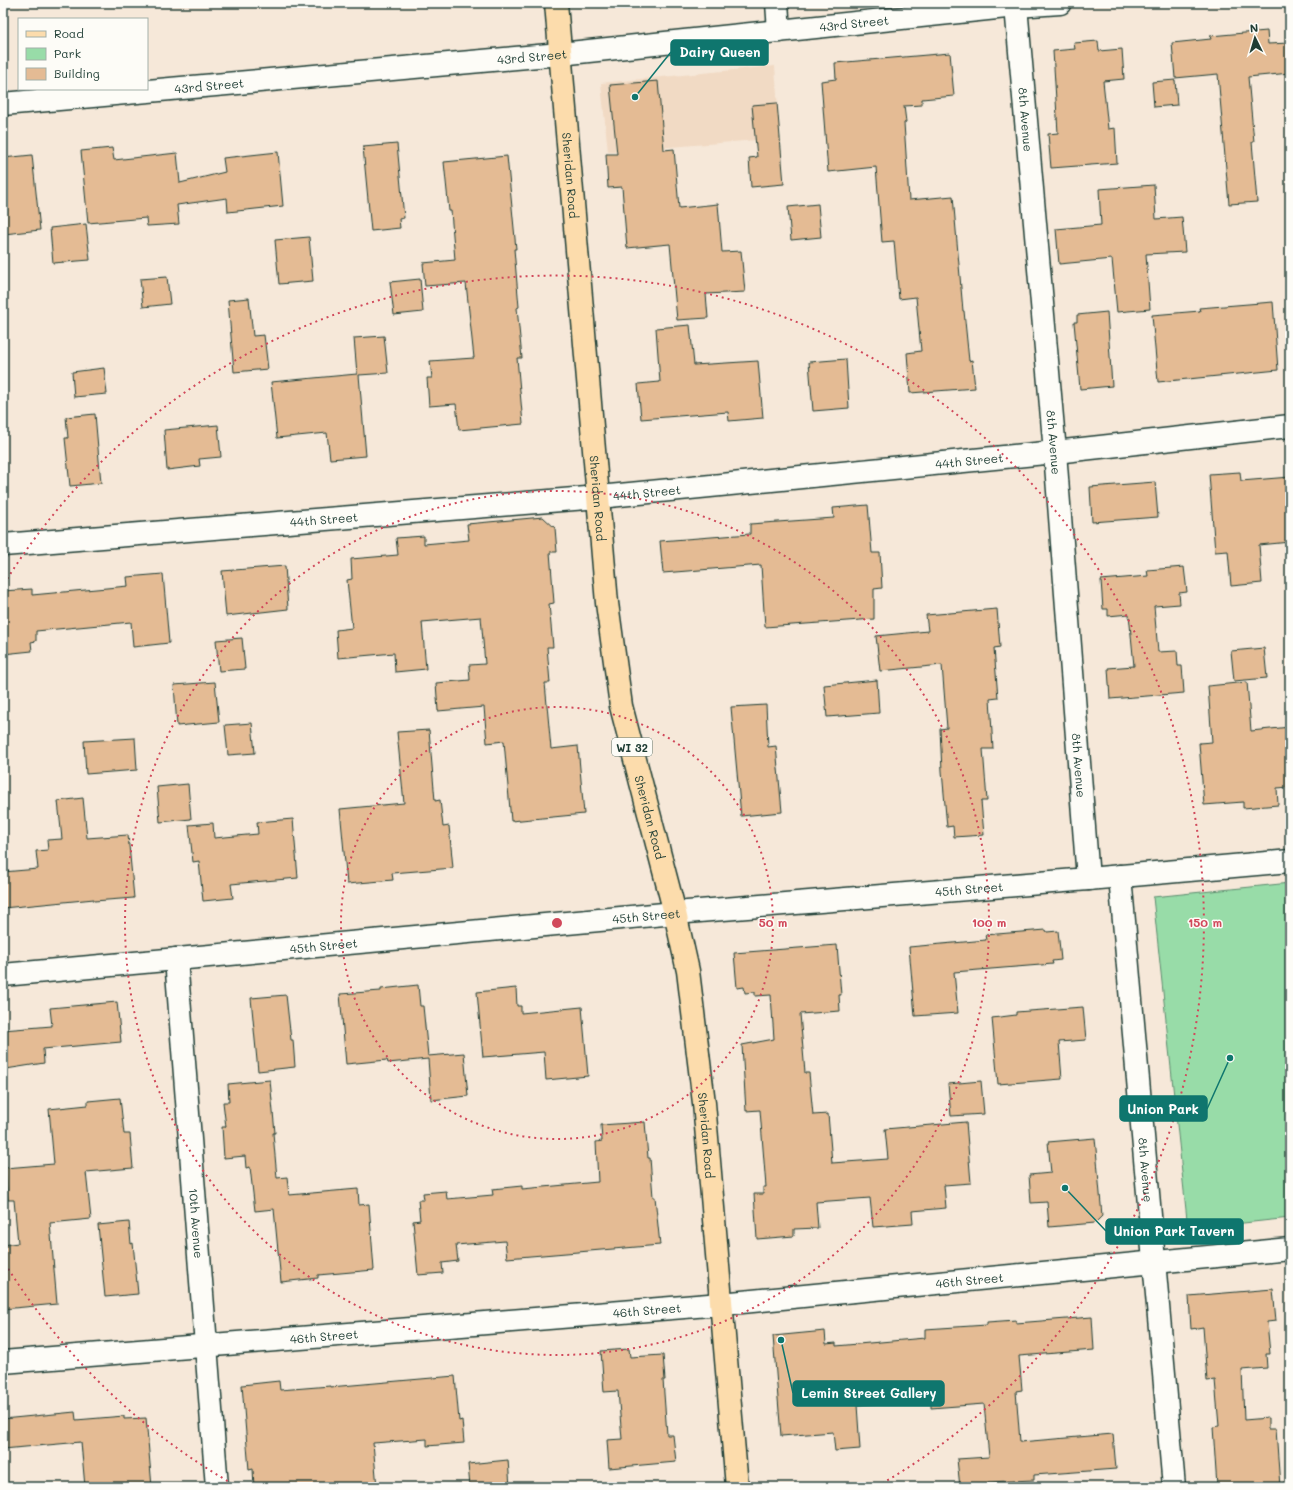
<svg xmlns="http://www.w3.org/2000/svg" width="1293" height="1490" viewBox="0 0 1293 1490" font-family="Mali,sans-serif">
<rect width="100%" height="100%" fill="#f6e8d9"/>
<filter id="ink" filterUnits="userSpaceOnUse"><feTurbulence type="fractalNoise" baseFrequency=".025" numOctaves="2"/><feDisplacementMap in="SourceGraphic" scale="8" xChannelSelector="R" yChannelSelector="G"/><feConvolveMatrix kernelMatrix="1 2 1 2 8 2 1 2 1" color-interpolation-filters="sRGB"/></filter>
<g filter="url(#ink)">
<!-- built -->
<g fill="#f1dac4">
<path d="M597,3h52l-52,5z"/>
<path d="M775,66l5,72 -172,14 -7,-69z"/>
</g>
<!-- green -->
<path fill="#98dca8" stroke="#5c8c6e" d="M1290,883v335l-102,11 -35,-332z"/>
<!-- building -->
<g fill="#e4bb94" stroke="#1f3d34">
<path d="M1267,31l1,13 22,-1v30l-42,4 6,65h-2l5,60 -28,2 -11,-130 -43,4 -3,-35 39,-4 -1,-3z"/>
<path d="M1098,41l1,10 23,-2 2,30 -21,2 5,48 7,-1 2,35 -66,5 -3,-34 10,-1 -5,-82 22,-2 -1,-6z"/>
<path d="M950,53l4,43 -32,3v6l-18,1 2,16 -2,1 5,77 44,-4 10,115h1l5,50 3,-1 3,28 -65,5 -3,-40 14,-2 -5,-54 -17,2 -5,-58 -12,1 -6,-75 -48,5 -7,-91 15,-2 -1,-16z"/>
<path d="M1175,80l2,25 -23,2 -2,-25z"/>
<path d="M658,81l6,69 10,-1 5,59 39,-4 4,48 19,-1 4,41 -39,2 2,24 -31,2 -7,-76 -43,4 -5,-61 -14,1 -2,-34h11l-7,-69z"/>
<path d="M777,103l7,81 -33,3 -2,-29 8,-1 -5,-52z"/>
<path d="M397,144l7,74 -5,1 1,9 -29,3 -8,-84z"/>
<path d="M112,148l2,12 63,-7 3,30 45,-11 -2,-14 55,-6 5,54 -55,6 -1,-14 -50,7 2,19 -32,2 -1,-8 -58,5 -7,-72z"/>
<path d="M32,155l8,75 -36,4 -1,-14v-62z"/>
<path d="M507,156l9,93h-2l5,58 -2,1 5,50h-5l6,66 -64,6 -3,-26 -27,2 -2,-28h5l-2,-17 44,-3 -8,-75 -41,3 -2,-23 32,-3 -4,-49h-2l-5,-49z"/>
<path d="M1154,185l2,34 26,-2 3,35 -39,2 4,55 -33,3 -5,-53 -53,5 -3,-35 45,-4 -2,-36z"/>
<path d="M818,204l3,33 -30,3 -3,-33z"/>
<path d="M86,224l4,36 -37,3 -3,-35z"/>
<path d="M309,237l4,44 -34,3 -4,-44z"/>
<path d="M167,277l3,27 -27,3 -3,-28z"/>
<path d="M420,279l3,33 -29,3 -4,-33z"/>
<path d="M249,298l4,38 11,-1 4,34 -34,3 -6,-72z"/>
<path d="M1273,302l5,68 -120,12 -6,-67 48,-4 -1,-3z"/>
<path d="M1107,312l5,74 -32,3 -6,-67h3v-7z"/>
<path d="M690,325l4,40 64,-4 5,57 -34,3 -1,-9 -87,7 -3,-35 22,-2 -4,-54z"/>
<path d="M384,336l4,37 -29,2 7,81 -36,3 -3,-26 -50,5 -6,-56 86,-8 -3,-36z"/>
<path d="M846,359l3,49 -36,3 -4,-49z"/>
<path d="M104,368l3,26 -33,3 -2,-25z"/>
<path d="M95,414l6,69 -31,3 -5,-48h3l-2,-21z"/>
<path d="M218,425l3,32 -22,2 1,7 -33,4 -3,-40z"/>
<path d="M1240,472l1,9 49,-4v65l-31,3 3,38 -31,3 -3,-35 -13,1 -6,-78z"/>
<path d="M1155,482l3,35 -66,5 -2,-35z"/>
<path d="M868,505l4,48h8l2,35 -8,1v30l-109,8 -4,-62 -98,8 -3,-32 90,-7v-10l84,-6 -1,-10z"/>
<path d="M543,517l12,11 2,24h-7l4,51 -5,1 4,43h-6l3,36h-5l6,66 27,-3 6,68 -73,7 -7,-80 -17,2 -3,-36 -46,4 -2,-28 34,-3 -1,-15 16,-1 -4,-47 -59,5 4,47 -31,3 -1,-19 -56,5 -2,-28 16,-2 -5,-48 5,-1 -1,-20 47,-4 -2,-17 28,-2v8l45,-4 -2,-16z"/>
<path d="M285,566l3,43 -62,7 -4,-45z"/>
<path d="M1184,567l3,25 -8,1 1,11 -26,2 4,46 19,-1 1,15h4l2,27 -74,6 -2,-31 26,-2 -5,-52 -21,2v-7h-5l-2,-29 47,-4 -1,-6z"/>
<path d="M163,574l6,69 -36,4 -2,-25 -95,9v10l-5,1 1,9 -29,3v-63l29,-2v6l96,-9 -1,-9z"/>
<path d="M997,609l3,38 -6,1 4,50 -8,1 3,50h-10l4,52h-6l3,34 -30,2 -1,-11 -6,1 -5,-56 -2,-42 7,-1 -5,-63 -62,6 -4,-35 52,-5 -2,-16z"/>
<path d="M242,638l3,31 -26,2 -3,-31z"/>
<path d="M1264,648l3,30 -33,3 -3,-30z"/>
<path d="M877,680l2,33 -52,4 -3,-32z"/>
<path d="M215,682l4,40 -42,4 -3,-41z"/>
<path d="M1247,682l4,49 39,-4v60l-13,1 1,17 -35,3v-6l-39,3 -5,-62 13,-1 -4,-56z"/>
<path d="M766,705l2,42 8,-1 6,66 -41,4 -10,-109z"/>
<path d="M252,723l3,30 -27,2 -3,-30z"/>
<path d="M429,730l6,71 5,-1 3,27 6,-1 4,42 -61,5 1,7 -46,4 -7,-75 64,-6 -7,-71z"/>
<path d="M135,738l2,32 -51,4 -2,-33z"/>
<path d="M188,784l3,35 -31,3 -3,-35z"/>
<path d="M83,798l4,40 41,-3 6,63 -40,3v-2l-91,9v-36l35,-3 -2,-18 12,-1 -1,-10 15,-1 -4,-38z"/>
<path d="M293,819l5,59 -67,6 2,14 -30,3 -4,-40 -6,1 -4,-37 24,-2 1,15 44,-4 -1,-12z"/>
<path d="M1046,930l1,2 11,-1 3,29 -9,1 1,3 -99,8 4,41 -43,3 -6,-69 77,-7 -1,-5z"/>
<path d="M837,945l4,50h-2l1,16 -40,3 5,59h4l4,42 15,-1 4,49 56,-4 -3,-30 81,-7 5,61 -27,2 2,23 -34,3 1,13 -40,3 -3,-29 -54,4 2,26 -24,1v7l-37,3 -3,-45h9v-7h3l-6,-77 -14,1 -4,-66 32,-6 -3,-44 -16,1v-4l-10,1 -1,-6 -7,1 -3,-35z"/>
<path d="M418,985l2,21h3l5,50 36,-3 4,43 -37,4 -3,-41 -40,4 -1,-3 -41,4 -6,-70 41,-3v-2z"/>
<path d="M516,988l1,18h4v7l61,-6 6,69 -42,4 -2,-28 -61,5 -6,-65z"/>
<path d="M286,995l5,45h2l2,27 -37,4 -7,-73z"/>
<path d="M117,1002l4,40 -78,7 1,14 -38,6 -3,-39 49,-4 -2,-18z"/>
<path d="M1083,1007l3,33 -27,2 3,37 -64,5 -6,-66 24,-3v-3z"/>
<path d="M270,1080l5,53h-2l4,45 10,-1 2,18 69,-6 1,16 10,-1 5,66 -56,5v3l-37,4 -7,-73 -19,2 -5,-44 -4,1 -1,-12 -21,2 -2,-31h4l-3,-25h6l-1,-18z"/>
<path d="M981,1081l3,33 -33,2 -3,-32z"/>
<path d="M120,1098l4,36h6l3,34 -47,4 5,47 -41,4 7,81 -54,5v-64l15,-2 -4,-43h-6l-3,-32 49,-4 -5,-55 39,-4v-4z"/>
<path d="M645,1122l3,36h2l3,39h2l5,48 -153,13 -2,-17 -49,4 2,16 -16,2 1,10 -25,2 -5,-54 7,-1 -2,-20h6l-1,-7 23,-2 1,8 46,-4 -1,-6 30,-3v3l76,-7 -2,-40 6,-1 -1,-16z"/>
<path d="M1095,1138l7,78 -7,7 -46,4 -2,-25 -16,1 -2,-28 22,-2 -3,-31z"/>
<path d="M129,1222l2,22 2,-1 5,51 -33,3 -7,-72z"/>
<path d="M1273,1289l3,32 -9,1 3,32h-4l1,14 -25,2 2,50 24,-2v11h8l4,58h-63l-4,-60 6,-1 -4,-46 -8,1 -4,-54 -12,2 -2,-33z"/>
<path d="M1092,1317l2,33 -75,6 3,34 -6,1 4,51 93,-8 3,35 -82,6v5l-46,2v5h-28l-3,-28 32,-2 -5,-53 -53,4v-9l-74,6 3,44 -25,2 -2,-19 -52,4 -8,-100 52,-5 1,13 10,-1v3l89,-8v-9l62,-4v-3l29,-2v3z"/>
<path d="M629,1349l1,8 33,-2 2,25h-2l4,55h6l3,27 -67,6 -2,-28 15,-1 -4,-48 -14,1 -3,-41z"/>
<path d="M455,1376l4,45 3,-1 2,23 -37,3v-7l-54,4 4,44h-123l-1,-18 -4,1 -7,-85 37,-4 1,9 50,-4v1z"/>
<path d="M75,1412l1,8 48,-4v3l22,-1 6,69h-67l-4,-45 -78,7v-30z"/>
<path d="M508,1460l2,27h-40l-2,-23z"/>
</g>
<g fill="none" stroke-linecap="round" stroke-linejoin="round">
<!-- minor casing -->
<g stroke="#1f3d34" stroke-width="25">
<g id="minor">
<path d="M777,3l2,28"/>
<path id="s1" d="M1016,6l39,446 33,427"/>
<path id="s2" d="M3,104l557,-50 456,-48 44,-3"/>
<path id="s3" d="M3,545l596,-48 456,-45 235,-26"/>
<path id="s4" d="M1120,876l54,611"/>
<path id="s5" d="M176,959l41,528"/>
<path id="s6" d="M3,975l672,-62 413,-34 202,-18"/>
<path id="s7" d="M3,1362l718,-58 569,-55"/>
</g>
</g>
<!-- major casing -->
<g stroke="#1f3d34" stroke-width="25">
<g id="major">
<path id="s8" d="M556,3l51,600 14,103 54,207 13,58 16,132 33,384"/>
</g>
</g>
<!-- minor -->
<use href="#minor" stroke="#fdfcf7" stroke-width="22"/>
<!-- major -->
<use href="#major" stroke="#fcdcac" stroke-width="22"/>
</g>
</g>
<!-- distance rings -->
<g fill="none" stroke="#d1495b" stroke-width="2" stroke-dasharray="2 4">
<circle cx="557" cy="923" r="216"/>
<circle cx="557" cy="923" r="432"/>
<path d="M238 1487A648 648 0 0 1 4 1262M4 584A648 648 0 1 1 876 1487"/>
</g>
<g text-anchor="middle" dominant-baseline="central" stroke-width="3" stroke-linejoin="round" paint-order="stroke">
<!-- shield labels -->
<rect fill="#fdfcf7" stroke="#62766e" stroke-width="1" x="612" y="738" width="40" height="18" rx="3"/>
<g font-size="11" font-weight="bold" fill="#1f3d34">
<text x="632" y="747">WI 32</text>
</g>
<!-- street labels -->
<g font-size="12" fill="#1f3d34" stroke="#fdfcf7">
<text stroke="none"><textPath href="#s2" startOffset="855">43rd Street</textPath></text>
<text stroke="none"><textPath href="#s2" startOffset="531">43rd Street</textPath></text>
<text stroke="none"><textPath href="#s2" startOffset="207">43rd Street</textPath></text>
<text stroke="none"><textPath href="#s1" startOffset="114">8th Avenue</textPath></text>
<text stroke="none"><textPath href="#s8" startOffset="173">Sheridan Road</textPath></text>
<text stroke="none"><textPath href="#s1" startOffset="438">8th Avenue</textPath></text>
<text stroke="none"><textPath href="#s3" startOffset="970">44th Street</textPath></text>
<text stroke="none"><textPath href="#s3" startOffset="646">44th Street</textPath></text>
<text stroke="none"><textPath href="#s8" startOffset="497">Sheridan Road</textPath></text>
<text stroke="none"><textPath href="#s3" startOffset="322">44th Street</textPath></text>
<text stroke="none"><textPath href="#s1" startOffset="762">8th Avenue</textPath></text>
<text stroke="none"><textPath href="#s8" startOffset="821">Sheridan Road</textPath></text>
<text stroke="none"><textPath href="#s6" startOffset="970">45th Street</textPath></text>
<text stroke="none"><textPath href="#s6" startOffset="646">45th Street</textPath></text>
<text stroke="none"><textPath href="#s6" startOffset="322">45th Street</textPath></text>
<text stroke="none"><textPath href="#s8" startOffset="1145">Sheridan Road</textPath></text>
<text stroke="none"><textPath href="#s4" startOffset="295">8th Avenue</textPath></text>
<text stroke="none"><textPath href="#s5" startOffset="265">10th Avenue</textPath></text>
<text stroke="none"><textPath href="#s7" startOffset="970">46th Street</textPath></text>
<text stroke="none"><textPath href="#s7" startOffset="646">46th Street</textPath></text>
<text stroke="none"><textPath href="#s7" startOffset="322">46th Street</textPath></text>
</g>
</g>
<circle cx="557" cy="923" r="6" fill="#d1495b" stroke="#fdfcf7" stroke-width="2"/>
<g font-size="12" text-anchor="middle" font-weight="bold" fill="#d1495b" stroke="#fdfcf7" stroke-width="3" stroke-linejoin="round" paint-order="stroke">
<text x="773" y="927">50 m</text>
<text x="989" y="927">100 m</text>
<text x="1205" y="927">150 m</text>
</g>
<!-- callouts -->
<path fill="none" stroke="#0f766e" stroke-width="1.5" d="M635 97L671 52M1230 1058L1207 1109M1065 1188L1106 1231M781 1340L793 1393"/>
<g fill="#0f766e" stroke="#fdfcf7" stroke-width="1.5">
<circle cx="635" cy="97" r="4"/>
<circle cx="1230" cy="1058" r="4"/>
<circle cx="1065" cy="1188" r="4"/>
<circle cx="781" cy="1340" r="4"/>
</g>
<g fill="#0f766e" stroke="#0f766e" stroke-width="1.5">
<rect x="671" y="40" width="97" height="25" rx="4"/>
<rect x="1120" y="1096" width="87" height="25" rx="4"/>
<rect x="1106" y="1219" width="137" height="25" rx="4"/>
<rect x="793" y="1381" width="151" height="25" rx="4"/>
</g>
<g font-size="13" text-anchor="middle" font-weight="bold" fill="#fff">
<text x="720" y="57">Dairy Queen</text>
<text x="1163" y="1114">Union Park</text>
<text x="1174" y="1236">Union Park Tavern</text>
<text x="869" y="1398">Lemin Street Gallery</text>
</g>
<!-- margin -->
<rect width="1293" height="1490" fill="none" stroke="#fdfcf7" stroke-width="16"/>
<rect x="8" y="8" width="1277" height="1474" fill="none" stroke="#1f3d34" stroke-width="1.5" filter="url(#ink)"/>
<!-- legend -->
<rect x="18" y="18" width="130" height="72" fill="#fdfcf7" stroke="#a4b0a9"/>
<rect x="26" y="31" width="20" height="6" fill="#fcdcac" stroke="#a4b0a9"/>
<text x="54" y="38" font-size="12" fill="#1f3d34">Road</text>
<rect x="26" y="48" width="20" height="12" fill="#98dca8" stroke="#a4b0a9"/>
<text x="54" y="58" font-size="12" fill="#1f3d34">Park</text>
<rect x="26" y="68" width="20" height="12" fill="#e4bb94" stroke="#a4b0a9"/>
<text x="54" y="78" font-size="12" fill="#1f3d34">Building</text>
<!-- north arrow -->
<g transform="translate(1255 38) rotate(355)" stroke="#fdfcf7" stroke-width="3" paint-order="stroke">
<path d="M0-3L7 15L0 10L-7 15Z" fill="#1f3d34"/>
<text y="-6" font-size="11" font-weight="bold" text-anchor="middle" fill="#1f3d34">N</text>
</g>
</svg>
